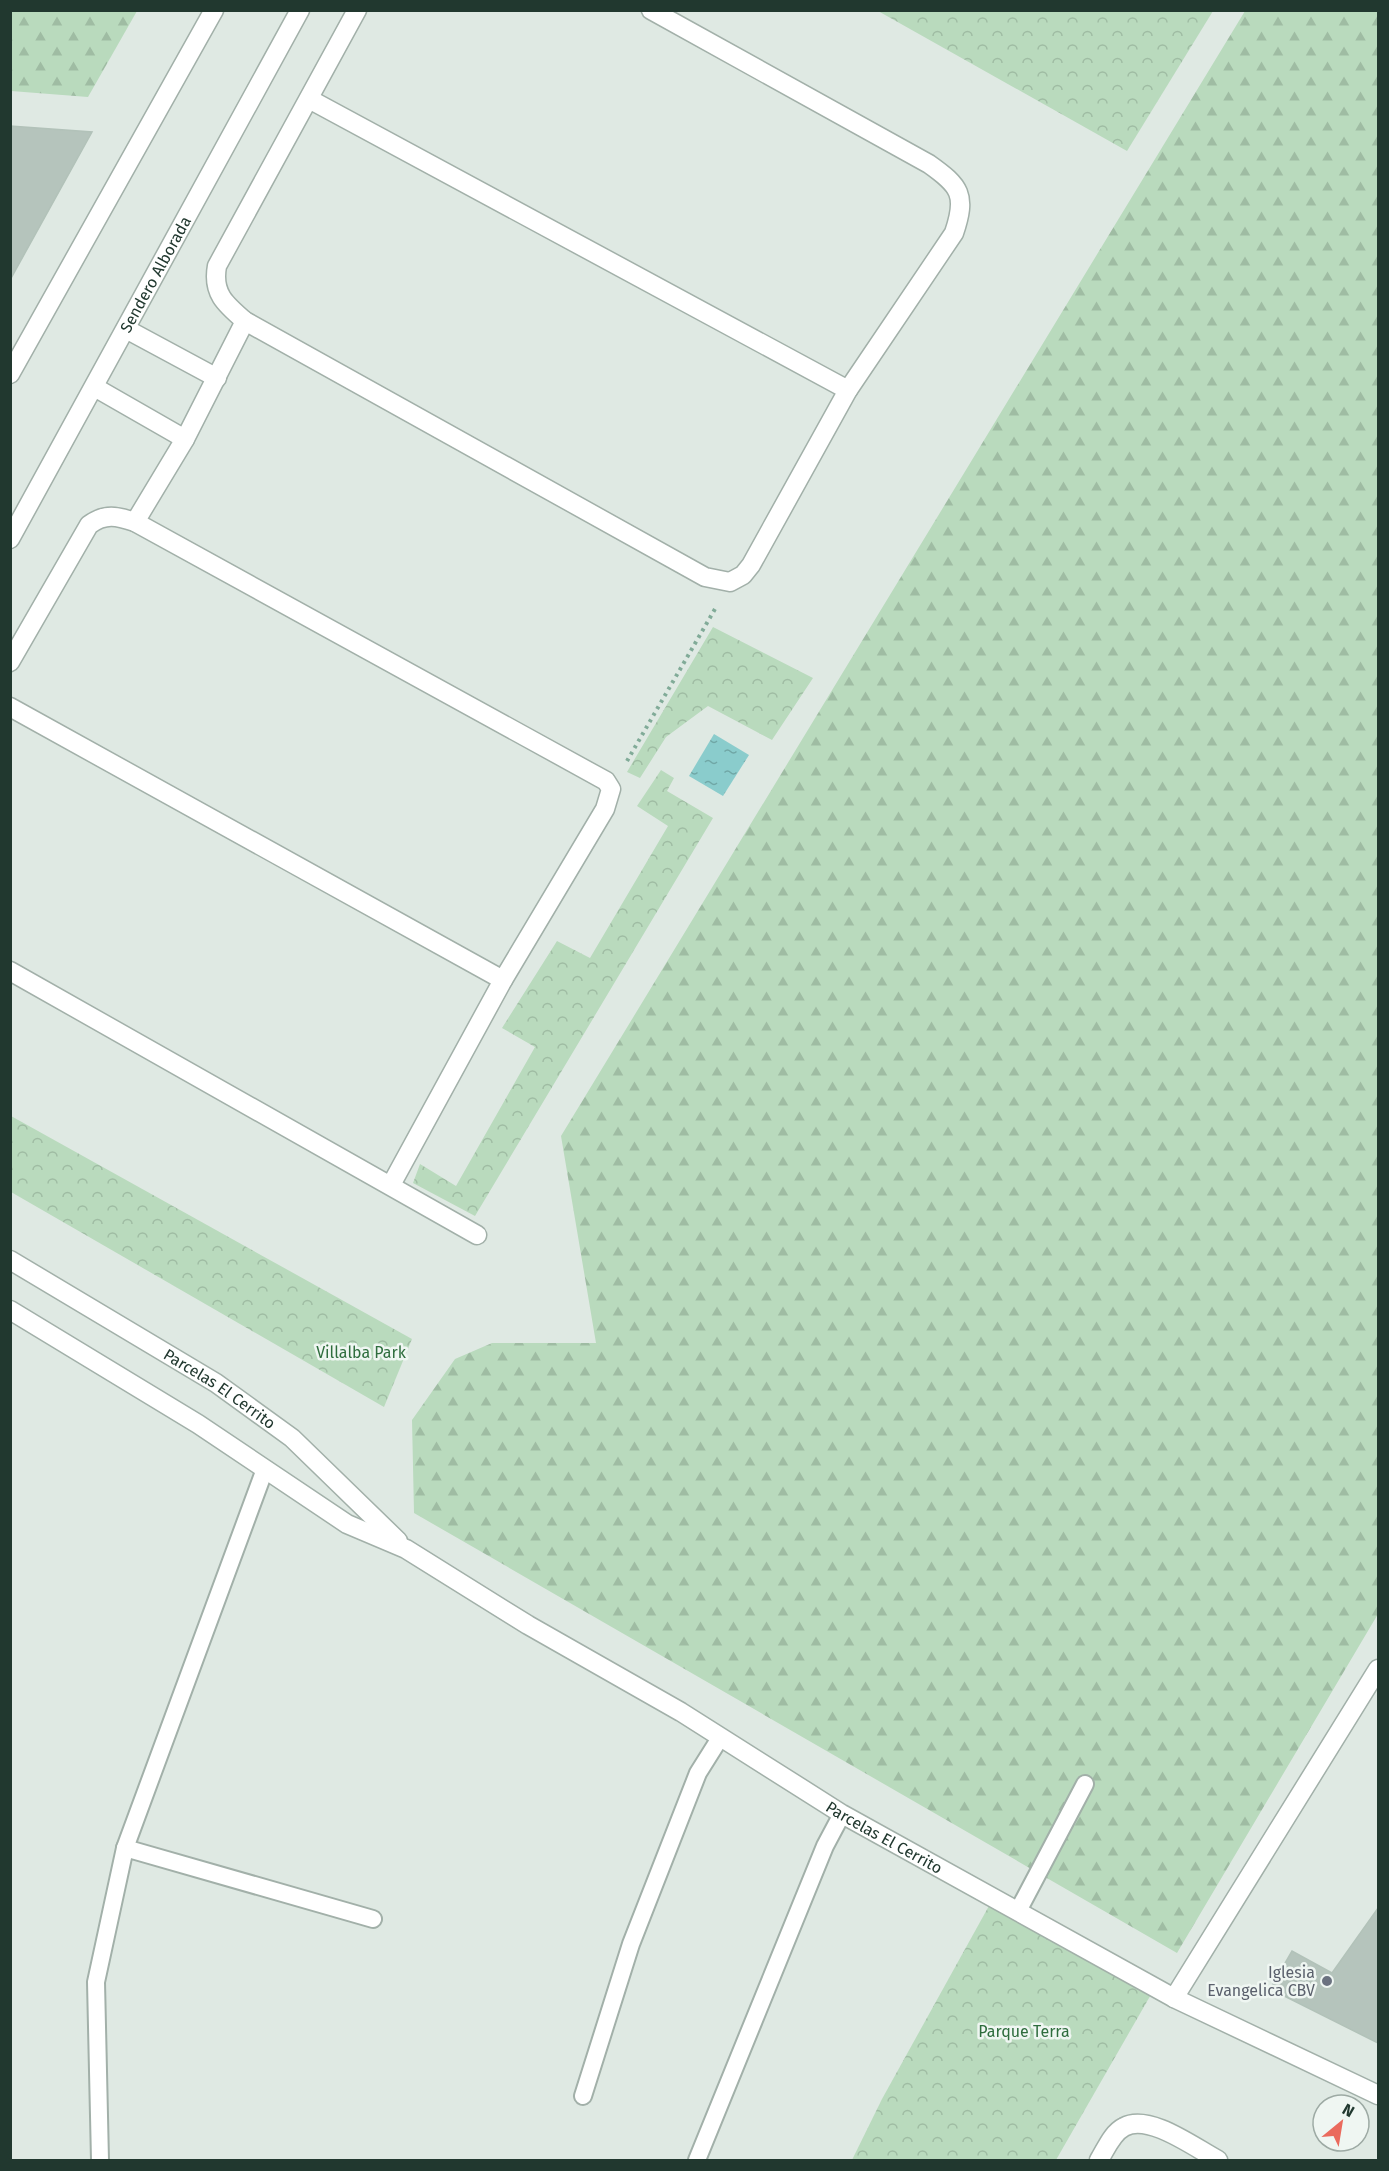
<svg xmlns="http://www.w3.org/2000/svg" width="1389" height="2171" viewBox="0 0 1389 2171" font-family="'Fira Sans',sans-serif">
<defs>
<pattern id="forest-firs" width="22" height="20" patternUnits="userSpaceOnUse" patternTransform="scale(1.5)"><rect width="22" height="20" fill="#b9dabd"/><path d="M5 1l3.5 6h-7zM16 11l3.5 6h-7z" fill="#9fbca3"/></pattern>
<pattern id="park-crowns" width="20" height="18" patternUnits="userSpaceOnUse" patternTransform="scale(1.5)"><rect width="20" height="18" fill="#b9dabd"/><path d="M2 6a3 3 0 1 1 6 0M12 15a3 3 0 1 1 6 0" fill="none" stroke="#9fbca3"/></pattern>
<pattern id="water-ripples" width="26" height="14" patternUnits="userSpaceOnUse" patternTransform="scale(1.5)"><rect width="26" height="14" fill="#8acccc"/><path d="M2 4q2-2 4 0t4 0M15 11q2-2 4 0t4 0" fill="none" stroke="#70a7a6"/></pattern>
</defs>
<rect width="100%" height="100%" fill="#dfe9e3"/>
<!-- forest -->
<g fill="url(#forest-firs)">
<path d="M10,11l1,-1 126,1 -49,86 -77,-6z"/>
<path d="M1245,11h133v1603l-201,339 -763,-440 -2,-93 43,-61 37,-16h104l-35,-207z"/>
</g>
<!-- park -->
<g fill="url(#park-crowns)">
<path d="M878,11l335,-1v1l-86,140z"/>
<path d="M713,627l100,51 -41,62 -64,-34 -42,31 -26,41 -13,-6z"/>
<path d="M661,770l13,8 -7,13 46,27 -238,398 -62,-33 7,-19 36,22 79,-139 -33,-19 55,-87 33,17 78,-132 -31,-20z"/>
<path d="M11,1116l401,223 -28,68 -373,-215z"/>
<path d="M990,1904l163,87 -97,169h-204l30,-61z"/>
</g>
<!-- water -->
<path fill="url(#water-ripples)" d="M714,734l35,21 -26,41 -34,-20z"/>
<!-- building -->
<g fill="#b5c4bc" stroke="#b2c2b9" stroke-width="1.5">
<path d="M10,126l82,6 -82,148z"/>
<path d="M1378,1908v135l-108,-54 22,-38 40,22z"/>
</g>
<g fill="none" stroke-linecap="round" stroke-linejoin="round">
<!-- service casing -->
<g stroke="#a2b0a9" stroke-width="20">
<g id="service">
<path d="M125,1848l248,71"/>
<path d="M1018,1911l67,-127"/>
<path d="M583,2096l48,-152 67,-171 22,-35"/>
<path d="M100,2160l-4,-178 29,-134 140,-379"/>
<path d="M697,2160l128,-314 17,-32"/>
</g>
</g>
<!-- minor casing -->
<g stroke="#a2b0a9" stroke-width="21">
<g id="minor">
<path d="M357,10l-140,256c-5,27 8,38 28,55l460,256 25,5 13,-7 8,-10 97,-175 106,-157c13,-38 6,-47 -25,-69l-278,-154"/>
<path d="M309,99l539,291"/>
<path d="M126,329l91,49"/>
<path d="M10,374l204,-364"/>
<path d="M96,388l89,51"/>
<path d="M135,522l50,-83 60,-118"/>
<path id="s1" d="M10,539l290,-529"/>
<path d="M10,662l79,-137c16,-12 28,-9 46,-3l471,259 5,8 -6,20 -102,171 -112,205"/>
<path d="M10,707l493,273"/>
<path d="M10,971l467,264"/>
<path id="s2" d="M10,1260l206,123 76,55 106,103"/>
<path id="s3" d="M10,1310l188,114 149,100 59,25 122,76 153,87 161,102 332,184 204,97"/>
<path d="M1174,1998l204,-329"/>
<path d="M1099,2160c7,-11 13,-27 25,-33 25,-14 71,21 94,33"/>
</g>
</g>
<!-- path -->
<path stroke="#81ab98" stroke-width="4" stroke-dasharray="3 4.5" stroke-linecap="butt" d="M627,761l88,-152"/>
<!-- service -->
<use href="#service" stroke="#fff" stroke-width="16"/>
<!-- minor -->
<use href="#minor" stroke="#fff" stroke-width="18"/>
</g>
<!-- markers -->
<circle fill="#6b7280" stroke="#eff6f2" stroke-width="2" cx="1327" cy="1981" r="6"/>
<g text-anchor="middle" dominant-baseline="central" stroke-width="5" stroke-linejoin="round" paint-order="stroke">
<!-- street labels -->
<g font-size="16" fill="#21382f" stroke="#eff6f2">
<text stroke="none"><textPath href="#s1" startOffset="302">Sendero Alborada</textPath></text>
<text stroke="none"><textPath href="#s2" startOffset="246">Parcelas El Cerrito</textPath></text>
<text stroke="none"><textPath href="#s3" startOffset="1022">Parcelas El Cerrito</textPath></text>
</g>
<!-- park labels -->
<g font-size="16" fill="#2e6d3d" stroke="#eff6f2">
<text x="361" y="1352">Villalba Park</text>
<text x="1024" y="2031">Parque Terra</text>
</g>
<!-- worship labels -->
<g font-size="16" fill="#5b616d" stroke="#eff6f2" text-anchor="end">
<text x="1315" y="1972">Iglesia<tspan x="1315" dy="18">Evangelica CBV</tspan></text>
</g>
</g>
<!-- border -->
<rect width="1389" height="2171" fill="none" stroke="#21382f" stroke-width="24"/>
<!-- north arrow -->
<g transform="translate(1341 2123) rotate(30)"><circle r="28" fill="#eff6f2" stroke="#9daaa4" stroke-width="1.5"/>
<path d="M0-4.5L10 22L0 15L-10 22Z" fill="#ea6a5d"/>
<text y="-9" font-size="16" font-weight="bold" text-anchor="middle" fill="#21382f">N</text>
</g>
</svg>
